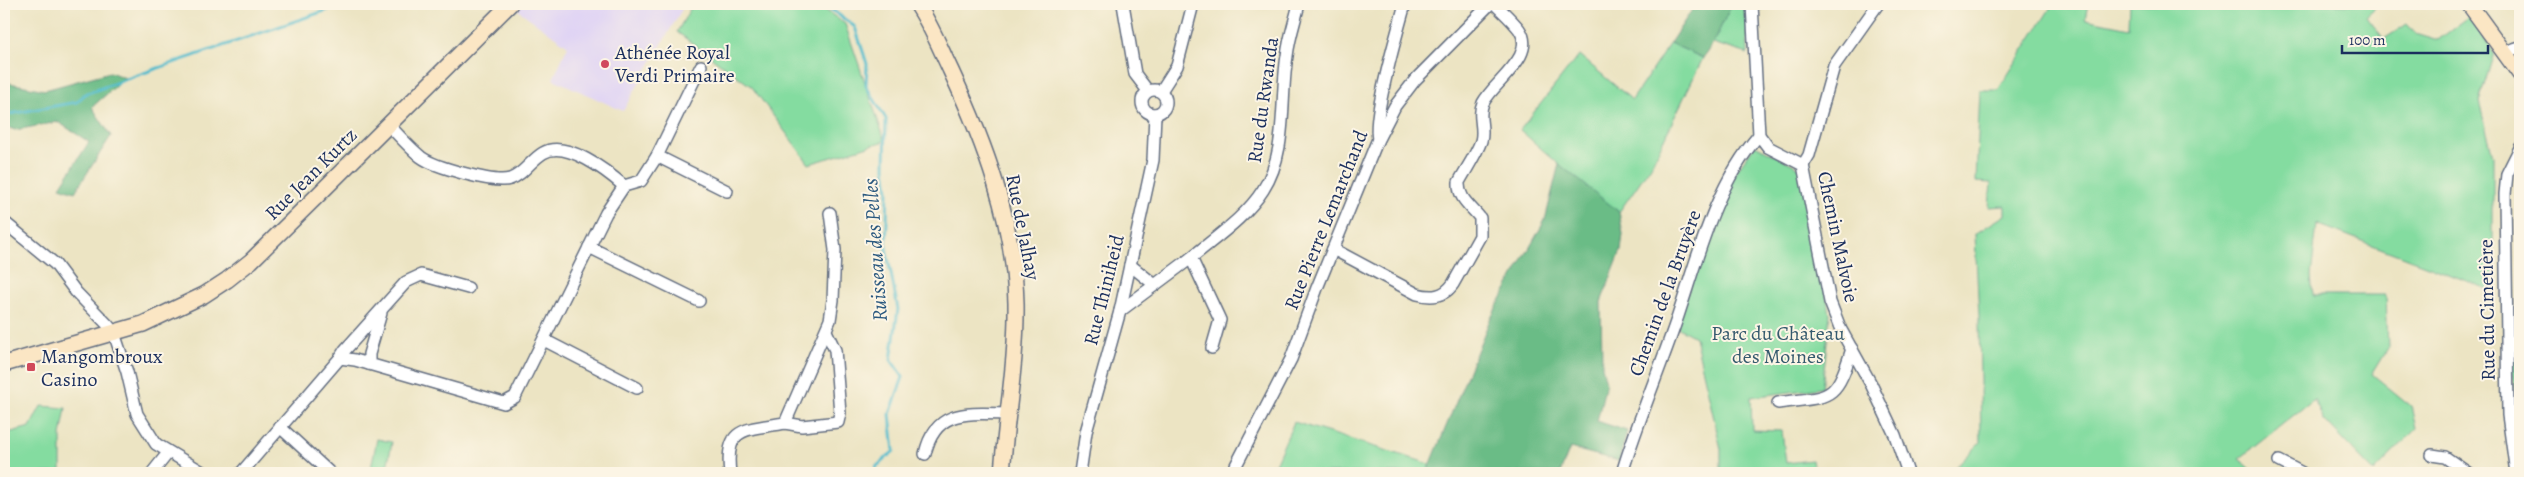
<svg xmlns="http://www.w3.org/2000/svg" width="2524" height="477" viewBox="0 0 2524 477" font-family="Alegreya,serif">
<rect width="100%" height="100%" fill="#fcf5e5"/>
<filter id="ink" filterUnits="userSpaceOnUse"><feTurbulence type="fractalNoise" baseFrequency=".02" numOctaves="2"/><feDisplacementMap in="SourceGraphic" scale="10" xChannelSelector="R" yChannelSelector="G"/><feConvolveMatrix kernelMatrix="1 2 1 2 8 2 1 2 1" color-interpolation-filters="sRGB"/></filter>
<filter id="wash" filterUnits="userSpaceOnUse"><feTurbulence type="fractalNoise" baseFrequency=".0096" numOctaves="4" result="noise"/><feDisplacementMap in="SourceGraphic" scale="20" xChannelSelector="R" yChannelSelector="G"/><feGaussianBlur stdDeviation="1.12" result="paint"/><feColorMatrix in="noise" values="0 0 0 0 0 0 0 0 0 0 0 0 0 0 0 0 0 1.4 0 .05"/><feComposite in="paint" operator="in"/></filter>
<g filter="url(#wash)">
<rect width="100%" height="100%" fill="#ece4c3"/>
<!-- built -->
<path fill="#e0d4f4" d="M523,4h162l-62,107 -70,-32 15,-33 -50,-36z"/>
<!-- green -->
<g fill="#84dca0" stroke="#50867f">
<path d="M693,4h124l28,20 40,117 -76,23 -57,-77 -75,-55z"/>
<path d="M1732,4h15l1,50 -35,-11z"/>
<path d="M2053,4h35l-3,15 44,9 1,-24h249l-13,12 18,23 23,-15 8,9 23,7 32,-24 24,37 -15,49 14,54v96l3,40 -179,-68 -6,52 2,19h73l2,53 -16,26 39,32 5,23 -42,43 -50,-52 -10,-21 -75,60 17,14h-299l-4,-3 28,-28 -2,-125 -4,-83 30,-19v-9l-16,1 2,-24 -15,-1 4,-92h18z"/>
<path d="M1670,43l33,15 -52,108 -32,46 -48,-37 -51,-45 59,-75 53,45z"/>
<path d="M1755,145l45,23 30,146 -8,74 -71,9 1,33 30,1 4,32 26,-3 2,13h-93v-24l-26,-112 -20,-11 55,-146z"/>
<path d="M2520,347v117l-8,-103z"/>
<path d="M41,406l25,2 -5,28v37h-57v-39l26,-7z"/>
<path d="M1294,422l136,42 -3,9h-156z"/>
<path d="M377,439l15,3 -6,31h-16z"/>
</g>
<!-- forest -->
<g fill="#6bbc86" stroke="#437672">
<path d="M1696,4h36l-19,39 -10,15 -33,-15z"/>
<path d="M110,72l15,6 -33,29 19,29 -36,56 -15,-5 29,-45 -31,-20 -43,8 -11,-4v-44l41,8z"/>
<path d="M1559,164l60,48 4,22 -2,17 -20,51 1,64 4,17 -9,38 30,10 -8,30 -49,-13 -10,25h-133l64,-156 54,-97z"/>
</g>
<g fill="none" stroke-linecap="round" stroke-linejoin="round">
<!-- stream -->
<g stroke="#51bccd" stroke-width="3">
<path d="M824,4l31,23 12,37 -1,22 20,33 -1,49 3,23 -2,57 12,61 -7,51 12,17 -13,37 4,37 -18,16v6"/>
<path d="M4,115l73,-13 8,-8 50,-18 210,-72"/>
</g>
</g>
</g>
<g filter="url(#ink)">
<g fill="none" stroke-linecap="round" stroke-linejoin="round">
<!-- street casing -->
<g stroke="#646e81" stroke-width="14">
<g id="street">
<path d="M1123,4l12,70 13,17"/>
<path d="M1752,4l7,131 9,12 35,18 27,137 11,28 30,54 24,51 13,38"/>
<path d="M2504,52l16,-5"/>
<circle cx="1154" cy="102" r="12"/>
<path d="M1161,91l16,-25 16,-62"/>
<path d="M1378,138c-6,-21 20,-108 27,-134"/>
<path d="M657,156l70,35"/>
<path d="M1803,165l6,-10 25,-89 44,-62"/>
<path d="M624,186l17,-5 16,-25 44,-90"/>
<path d="M4,222l51,42 21,28 31,32 7,9 13,39 10,42 19,30 48,29"/>
<path d="M589,247l110,54"/>
<path d="M1333,249l84,45c15,4 27,3 36,-10l27,-48v-18c-9,-12 -22,-19 -21,-36 7,-13 17,-27 22,-41 4,-13 -4,-25 2,-38 11,-22 55,-47 36,-74 -7,-9 -16,-17 -24,-25"/>
<path d="M1130,265l25,20"/>
<path d="M1120,311l71,-53"/>
<path d="M544,340l93,48"/>
<path d="M1212,348l8,-28 -29,-62c25,-21 55,-41 72,-68 25,-38 17,-91 24,-134 2,-18 8,-35 12,-52"/>
<path d="M340,358l5,-8 61,-68 15,-7 47,13"/>
<path d="M369,364v-10l12,-41"/>
<path d="M1778,403c54,-7 57,-1 74,-54"/>
<path d="M785,423l17,3 36,-4 2,-9 -5,-63 -9,-19"/>
<path d="M280,427l50,46"/>
<path d="M925,454c10,-45 42,-41 81,-40"/>
<path d="M2432,455l13,2 23,16"/>
<path d="M2279,461l23,12"/>
<path d="M152,473l16,-20"/>
<path d="M241,473l99,-115 15,2 149,43 11,-6 91,-184 18,-27c-16,-14 -58,-47 -81,-33 -12,7 -20,22 -33,26 -15,5 -76,-12 -89,-22 -11,-9 -22,-21 -32,-32"/>
<path d="M730,473c-6,-48 17,-43 55,-50l45,-103 3,-20 2,-50 -5,-37"/>
<path d="M1080,473l6,-41 34,-121 33,-151 2,-46"/>
<path d="M1232,473l59,-114 26,-71 61,-149 17,-33 20,-26 75,-76"/>
<path d="M1622,473c16,-53 38,-104 56,-157 21,-63 37,-130 81,-181"/>
<path d="M2516,473l-8,-58 -3,-221 2,-20 13,-26"/>
</g>
</g>
<!-- secondary casing -->
<g stroke="#646e81" stroke-width="18">
<g id="secondary">
<path d="M917,4c14,21 23,44 34,67 34,73 63,150 65,232 1,57 -10,114 -14,170"/>
<path d="M2469,4l51,70"/>
<path d="M4,364l139,-40 61,-29 23,-15 24,-19 66,-65 193,-192"/>
</g>
</g>
<!-- street -->
<use href="#street" stroke="#fff" stroke-width="11"/>
<!-- secondary -->
<use href="#secondary" stroke="#fbe6c4" stroke-width="15"/>
</g>
</g>
<!-- markers -->
<g fill="#d1495b" stroke="#fcf5e5" stroke-width="2">
<circle cx="605" cy="64" r="5"/>
<rect x="26" y="362" width="10" height="10" rx="2.5"/>
</g>
<g text-anchor="middle" dominant-baseline="central" stroke-width="4" stroke-linejoin="round" paint-order="stroke">
<!-- poi labels -->
<g font-size="20" fill="#1b2f5e" stroke="#fcf5e5" text-anchor="start">
<text x="615" y="52">Athénée Royal<tspan x="615" dy="23">Verdi Primaire</tspan></text>
<text x="41" y="356">Mangombroux<tspan x="41" dy="23">Casino</tspan></text>
</g>
<!-- street labels -->
<g font-size="20" fill="#1b2f5e" stroke="#fcf5e5">
<text transform="translate(1263 100) rotate(-82)">Rue du Rwanda</text>
<text transform="translate(311 174) rotate(-45)">Rue Jean Kurtz</text>
<text transform="translate(1326 220) rotate(-68)">Rue Pierre Lemarchand</text>
<text transform="translate(1023 227) rotate(79)">Rue de Jalhay</text>
<text transform="translate(1838 237) rotate(78)">Chemin Malvoie</text>
<text transform="translate(1104 290) rotate(-76)">Rue Thiniheid</text>
<text transform="translate(1665 293) rotate(-70)">Chemin de la Bruyère</text>
<text transform="translate(2487 310) rotate(-91)">Rue du Cimetière</text>
</g>
<!-- park labels -->
<g font-size="20" fill="#355a6e" stroke="#fcf5e5">
<text x="1778" y="333">Parc du Château<tspan x="1778" dy="23">des Moines</tspan></text>
</g>
<!-- water labels -->
<g font-size="21" font-style="italic" fill="#2b597f" stroke="#fcf5e5">
<text transform="translate(875 250) rotate(-94)">Ruisseau des Pelles</text>
</g>
</g>
<!-- margin -->
<rect width="2524" height="477" fill="none" stroke="#fcf5e5" stroke-width="20"/>
<!-- scale -->
<path d="M2342 45v8h146v-8" fill="none" stroke="#1b2f5e" stroke-width="2.5"/>
<text x="2349" y="45" font-size="15" fill="#1b2f5e" stroke="#fcf5e5" stroke-width="4" paint-order="stroke">100 m</text>
</svg>
